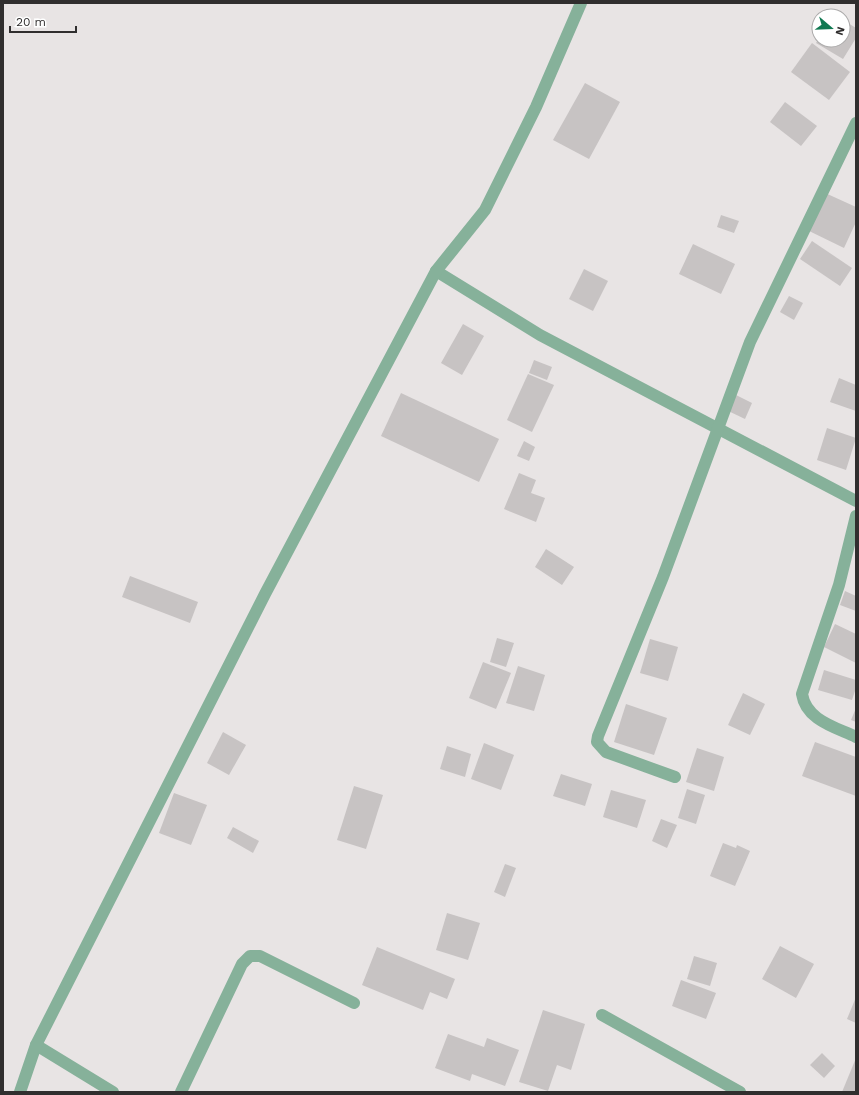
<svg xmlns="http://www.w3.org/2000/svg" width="859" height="1095" viewBox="0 0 859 1095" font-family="'Work Sans',sans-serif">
<rect width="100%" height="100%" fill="#e8e4e4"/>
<!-- building -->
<g fill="#c7c3c3">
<path d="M843,20l13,8v10l-13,21 -27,-16 3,-5v2h24z"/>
<path d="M812,43l38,29 -21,28 -38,-28z"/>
<path d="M585,83l35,19 -31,57 -36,-19z"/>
<path d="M785,102l32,24 -16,20 -31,-24z"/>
<path d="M823,192l33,15v15l-12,26 -39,-19z"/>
<path d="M721,215l18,6 -5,12 -17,-6z"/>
<path d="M812,241l40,27 -12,18 -40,-27z"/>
<path d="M693,244l42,20 -14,30 -42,-20z"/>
<path d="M584,269l24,12 -15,30 -24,-12z"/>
<path d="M789,296l14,7 -9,17 -14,-8z"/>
<path d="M463,324l21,12 -22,39 -21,-12z"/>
<path d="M534,360l18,7 -5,13 -18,-7z"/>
<path d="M528,374l26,11 -22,47 -25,-12z"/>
<path d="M839,378l17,7v26l-26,-9z"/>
<path d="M730,392l22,11 -7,16 -23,-11z"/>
<path d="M401,393l98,46 -20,43 -98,-46z"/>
<path d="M827,428l29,10 -10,32 -29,-10z"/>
<path d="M524,441l11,6 -6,14 -12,-5z"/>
<path d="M519,473l17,7 -5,13 14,5 -9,24 -32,-13z"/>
<path d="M546,549l28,18 -12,18 -27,-18z"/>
<path d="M130,576l68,26 -8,21 -68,-26z"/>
<path d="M845,591l11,5v15l-16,-6z"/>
<path d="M835,624l21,10v29l-32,-16z"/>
<path d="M497,638l17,5 -8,24 -16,-5z"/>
<path d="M650,639l28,8 -10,34 -28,-8z"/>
<path d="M483,662l28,11 -15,36 -27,-11z"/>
<path d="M518,666l27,9 -11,36 -28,-8z"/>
<path d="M824,670l32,10v8l-4,12 -34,-10z"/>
<path d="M743,693l22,11 -15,31 -22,-10z"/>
<path d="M626,704l41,14 -13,37 -40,-13z"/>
<path d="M856,708v14l-5,-2z"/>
<path d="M223,732l23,13 -17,30 -22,-12z"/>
<path d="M815,742l41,15v39l-54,-20z"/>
<path d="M484,743l30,12 -13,35 -30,-11z"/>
<path d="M447,746l24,8 -6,23 -25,-8z"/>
<path d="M697,748l27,9 -10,34 -28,-9z"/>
<path d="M561,774l31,10 -7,22 -32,-10z"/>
<path d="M354,786l29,9 -17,54 -29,-9z"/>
<path d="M687,789l18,6 -9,29 -18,-6z"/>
<path d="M611,790l35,10 -9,28 -34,-11z"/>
<path d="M174,793l33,12 -16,40 -32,-12z"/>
<path d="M661,819l16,6 -10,23 -15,-7z"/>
<path d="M233,827l26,14 -6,12 -26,-15z"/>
<path d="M723,843l13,5 1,-3 13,6 -15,35 -25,-10z"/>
<path d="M505,864l11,4 -11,29 -11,-5z"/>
<path d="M447,913l33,10 -12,37 -32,-10z"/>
<path d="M780,946l34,18 -18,34 -34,-19z"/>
<path d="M377,947l78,32 -8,20 -17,-7 -7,18 -61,-25z"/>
<path d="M694,956l23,7 -7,23 -23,-7z"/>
<path d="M681,980l35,13 -10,26 -34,-13z"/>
<path d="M856,997v26l-9,-4z"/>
<path d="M543,1010l42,14 -14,46 -14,-5 -9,26 -29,-9z"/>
<path d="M448,1034l36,13 3,-9 32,12 -14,36 -33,-12 -2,7 -35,-13z"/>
<path d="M822,1053l13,13 -11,12 -14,-13z"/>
<path d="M856,1058v34h-14z"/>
</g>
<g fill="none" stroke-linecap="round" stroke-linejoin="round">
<!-- minor -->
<g stroke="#86b19a" stroke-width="12">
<path d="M436,271l104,64 316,166"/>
<path d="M856,516l-17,69 -37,109c4,26 33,33 54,43"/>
<path d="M675,777l-69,-25 -9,-10 1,-6 65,-159 87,-235 106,-219"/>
<path d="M602,1015l138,77"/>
<path d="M36,1045l77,47"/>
<path d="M20,1092l16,-47 229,-451 171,-323 49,-61 51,-103 45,-104"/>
<path d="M181,1092l61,-128 8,-8h10l94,47"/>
</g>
</g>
<!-- border -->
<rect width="859" height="1095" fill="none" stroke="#302e2e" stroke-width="8"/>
<!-- north arrow -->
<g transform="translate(831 28) rotate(109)"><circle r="19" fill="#ffffff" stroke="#acabab"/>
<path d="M0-3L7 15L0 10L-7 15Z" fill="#107851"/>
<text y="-6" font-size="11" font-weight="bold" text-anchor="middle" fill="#302e2e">N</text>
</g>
<!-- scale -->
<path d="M10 26v6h66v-6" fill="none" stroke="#302e2e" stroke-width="2"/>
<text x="16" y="26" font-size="12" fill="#302e2e" stroke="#ffffff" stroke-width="3" paint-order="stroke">20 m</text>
</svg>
